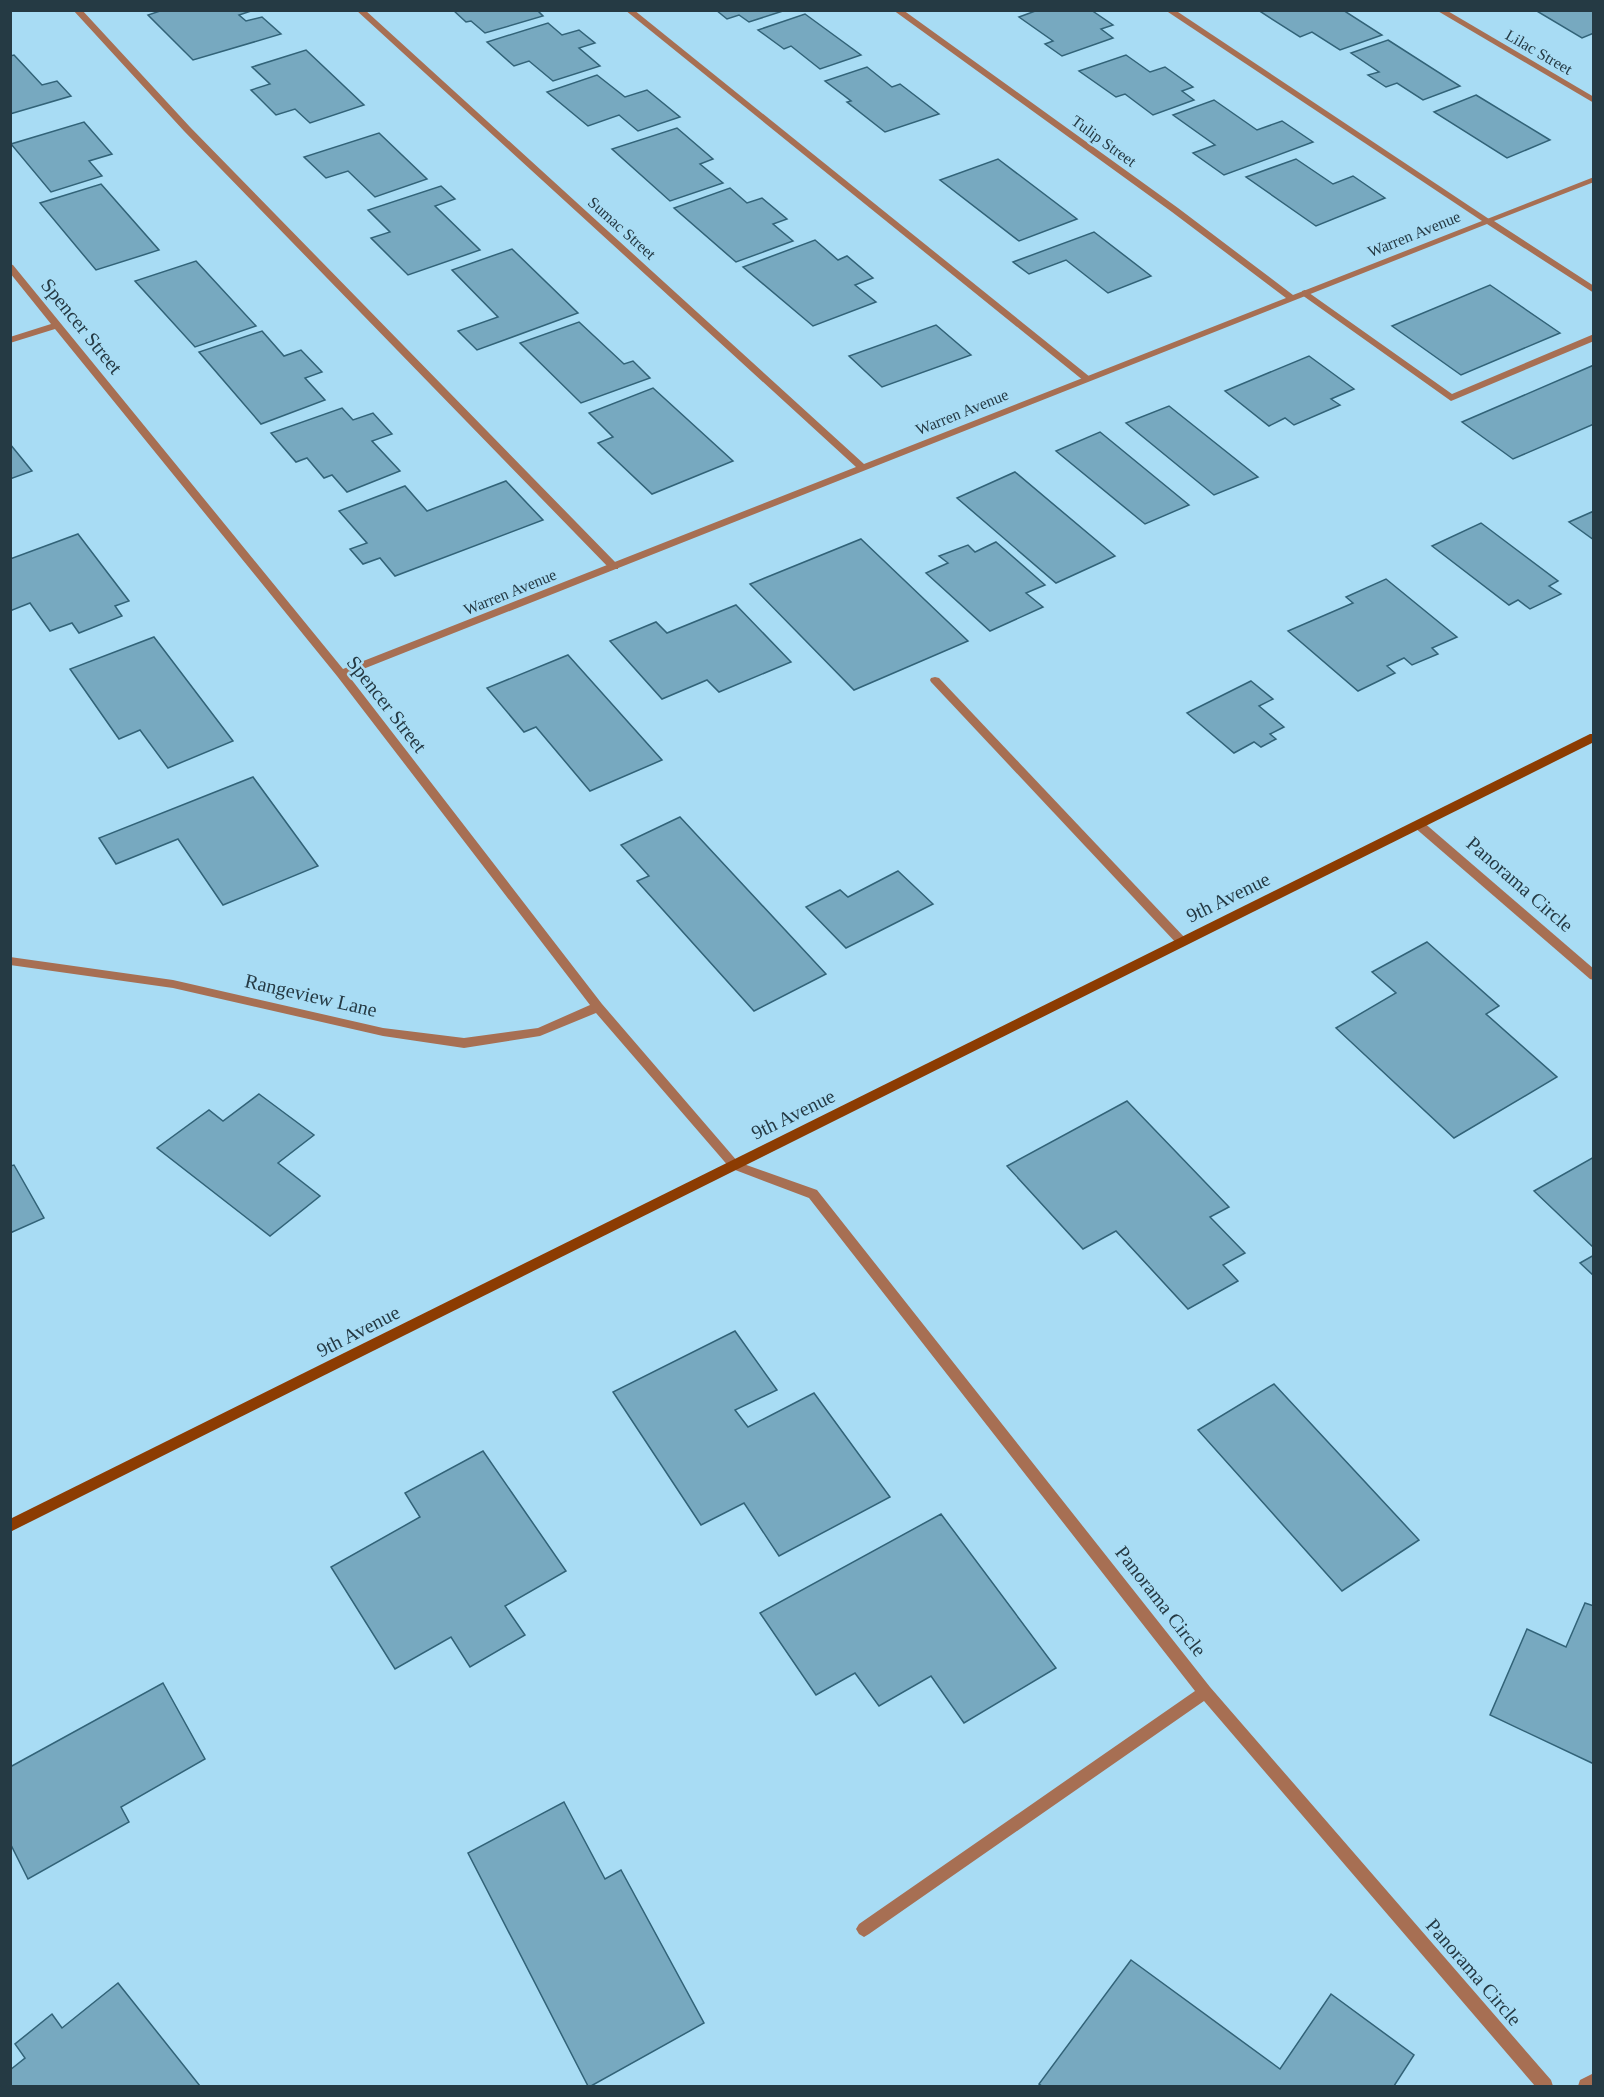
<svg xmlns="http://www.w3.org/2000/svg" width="1604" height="2097" viewBox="0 0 1604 2097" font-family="'Times New Roman',serif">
<rect width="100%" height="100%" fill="#a8dcf4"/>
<!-- building -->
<g fill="#77a9c0" stroke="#326378" stroke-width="1.5">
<path d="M163,10h91l-15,5 7,6 16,-4 19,17 -88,26 -45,-45z"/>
<path d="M453,10h84l6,6 -58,17 -14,-12 -5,1z"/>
<path d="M716,10h70l-37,12 -10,-7 -12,4z"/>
<path d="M1038,10h53l22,15 -12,4 12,9 -51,18 -17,-12 8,-3 -34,-24z"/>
<path d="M1264,10h79l39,25 -42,15 -28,-18 -12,5 -39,-25z"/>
<path d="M1535,10h59v23l-12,5z"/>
<path d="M805,14l56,41 -41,14 -29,-23 -7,3 -26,-19z"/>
<path d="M548,23l14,12 17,-5 16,13 -16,5 21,18 -47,15 -24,-20 -15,5 -27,-24z"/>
<path d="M1388,40l72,46 -37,14 -26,-17 -11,4 -18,-12 11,-3 -28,-19z"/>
<path d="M306,50l58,55 -54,18 -15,-14 -19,6 -25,-25 19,-6 -18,-17z"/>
<path d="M14,55l28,30 15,-4 14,15 -61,18v-58z"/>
<path d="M1126,55l24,17 15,-5 28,20 -11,4 12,9 -41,15 -28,-21 -9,3 -37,-26z"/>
<path d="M867,67l25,20 8,-3 39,30 -54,18 -38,-30 4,-1 -26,-20z"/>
<path d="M597,75l28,22 22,-7 33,27 -42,14 -19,-16 -31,11 -41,-34z"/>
<path d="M1476,95l74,45 -43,18 -73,-46z"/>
<path d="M1214,100l43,30 25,-9 31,21 -89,33 -31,-22 22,-8 -42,-30z"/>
<path d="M84,122l28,32 -23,7 13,15 -51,16 -40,-48z"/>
<path d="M677,128l36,31 -13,5 23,19 -53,18 -58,-52z"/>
<path d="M379,133l48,46 -52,18 -27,-26 -22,7 -22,-21z"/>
<path d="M998,159l79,60 -58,22 -79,-61z"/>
<path d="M1296,159l37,25 20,-8 32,22 -69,28 -70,-49z"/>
<path d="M101,184l58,66 -63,20 -56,-67z"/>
<path d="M441,186l14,13 -20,7 45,44 -72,25 -37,-37 19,-6 -22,-22z"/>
<path d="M730,188l17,15 15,-5 25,21 -14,5 20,17 -57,21 -62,-54z"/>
<path d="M1094,232l57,44 -43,17 -42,-33 -37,14 -16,-12z"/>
<path d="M815,240l23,20 9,-4 26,22 -18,7 21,17 -63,24 -70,-59z"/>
<path d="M512,249l66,64 -101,37 -19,-19 40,-14 -46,-47z"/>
<path d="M196,261l60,65 -61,21 -60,-66z"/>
<path d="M1490,285l70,48 -99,42 -69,-49z"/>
<path d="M579,322l45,42 9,-3 17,17 -69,25 -61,-60z"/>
<path d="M936,325l35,30 -89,32 -33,-31z"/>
<path d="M262,331l22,25 17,-6 21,22 -17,6 20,22 -64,24 -62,-72z"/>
<path d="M1309,356l45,33 -23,10 9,6 -46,20 -9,-7 -16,8 -44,-35z"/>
<path d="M1594,365v59l-81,35 -51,-37z"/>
<path d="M653,388l80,73 -81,33 -54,-51 15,-6 -24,-24z"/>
<path d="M1169,406l89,71 -44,18 -88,-72z"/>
<path d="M342,408l11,12 20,-7 19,21 -20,7 28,30 -53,21 -15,-17 -8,3 -17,-20 -11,4 -25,-29z"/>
<path d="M1100,432l89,73 -44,19 -89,-73z"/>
<path d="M10,444l22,27 -22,8z"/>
<path d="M1015,472l100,84 -59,27 -99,-85z"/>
<path d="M506,481l37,39 -148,56 -15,-18 -17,6 -13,-15 17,-6 -28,-32 66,-25 22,25z"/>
<path d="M1594,511v29l-25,-18z"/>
<path d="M1481,523l77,58 -9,5 12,8 -31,15 -12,-9 -9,5 -77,-59z"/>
<path d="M78,534l51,67 -14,5 7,10 -43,17 -7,-10 -22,8 -20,-28 -20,8v-52z"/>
<path d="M861,539l107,102 -114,49 -104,-106z"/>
<path d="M996,542l49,43 -19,8 17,14 -53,24 -64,-58 22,-10 -9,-7 29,-11 7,7z"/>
<path d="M1386,579l71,58 -25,11 6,6 -26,11 -8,-7 -17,8 8,7 -37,18 -70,-60 65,-28 -7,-6z"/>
<path d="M736,605l55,57 -72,30 -12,-12 -45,19 -52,-58 46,-19 11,11z"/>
<path d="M154,637l79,104 -65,27 -28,-38 -21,9 -49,-70z"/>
<path d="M568,655l94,105 -72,31 -54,-64 -12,5 -37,-44z"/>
<path d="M1251,681l22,18 -14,7 25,21 -14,7 6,5 -15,8 -7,-5 -20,11 -47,-40z"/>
<path d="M253,777l65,89 -95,39 -45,-66 -62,25 -17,-26z"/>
<path d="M680,817l146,157 -72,37 -117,-130 12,-5 -28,-31z"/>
<path d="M898,871l35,33 -87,44 -40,-41 34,-17 8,7z"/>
<path d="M1427,942l72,64 -13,8 71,63 -103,61 -118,-110 60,-35 -24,-21z"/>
<path d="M259,1094l55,41 -36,28 42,33 -50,40 -113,-88 52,-38 14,11z"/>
<path d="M1127,1101l102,106 -19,10 35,36 -22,12 15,16 -50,28 -72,-78 -33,18 -76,-83z"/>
<path d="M1594,1157v91l-60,-57z"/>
<path d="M14,1165l30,53 -34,15v-67z"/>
<path d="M1594,1255v21l-14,-13z"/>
<path d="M735,1331l42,59 -42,20 13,17 66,-34 76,104 -111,59 -35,-53 -43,22 -88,-133z"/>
<path d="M1274,1384l145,156 -77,51 -144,-161z"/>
<path d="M483,1451l83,120 -61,35 20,29 -55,32 -19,-30 -56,32 -64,-102 89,-50 -15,-24z"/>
<path d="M941,1514l115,154 -92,55 -33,-47 -52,30 -24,-33 -39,22 -56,-82z"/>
<path d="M1585,1603l9,3v158l-104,-49 37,-86 39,18z"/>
<path d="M163,1683l42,76 -84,48 8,15 -101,57 -18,-36v-76z"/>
<path d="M564,1802l41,77 16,-9 83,153 -113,63h-3l-120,-233z"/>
<path d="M1131,1960l149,109 51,-75 83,61 -20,31h-352l-3,-2z"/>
<path d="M118,1983l82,103h-190v-16l15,-12 -10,-14 37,-30 10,14z"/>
</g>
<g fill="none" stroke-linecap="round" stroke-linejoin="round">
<!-- lane -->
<g fill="#a76f53" fill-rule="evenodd">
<path d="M73,10h9l108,117 428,438v4h-8l-426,-438z"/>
<path d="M625,10h9l456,367v4h-6z"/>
<path d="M1165,10h10l317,211 -7,2z"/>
<path d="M1305,290l147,104 142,-60v7l-143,60 -149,-106v-4z"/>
<path d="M935,677l4,1 247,261 2,3 -2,3h-8l-247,-263 -1,-2 1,-2z"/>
</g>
<!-- street -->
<g fill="#a76f53" fill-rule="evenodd">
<path d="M356,10h9l499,454 422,-166 -114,-86 -279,-202h10l275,198 115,87 301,-118v5l-100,39 100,65v7l-107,-69 -1139,451 254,329 136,158 79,28 393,497 341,393 2,6h-18l-331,-385 -335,233 -5,3 -5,-3 -3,-5 3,-5 336,-233 -386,-493 -79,-30 -134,-155 -56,23 -76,12 -81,-12 -210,-48 -163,-23v-8l163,23 210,48 81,10 74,-10 52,-23 -253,-329 -282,-347 -45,14v-6l41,-13 -41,-51v-9l3,1 330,404 513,-202z"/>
<path d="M1436,10h10l148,87v6z"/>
<path d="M1418,820l4,1 172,148v11l-4,-1 -176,-152 -2,-3z"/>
<path d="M1594,2073v13h-16l2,-6z"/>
</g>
<!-- secondary -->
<path fill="#8c3c02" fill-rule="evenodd" d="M1590,734h4v8l-1584,790v-13z"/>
</g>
<g text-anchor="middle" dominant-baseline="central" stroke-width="5" stroke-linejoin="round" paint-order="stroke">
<!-- far-street labels -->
<g font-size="16" fill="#253a44" stroke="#a8dcf4">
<text transform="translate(1539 52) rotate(30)">Lilac Street</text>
<text transform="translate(1104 141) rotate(36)">Tulip Street</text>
<text transform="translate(622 228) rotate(42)">Sumac Street</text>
<text transform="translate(1414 234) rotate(-22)">Warren Avenue</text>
<text transform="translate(962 412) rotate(-22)">Warren Avenue</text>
<text transform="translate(510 592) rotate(-22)">Warren Avenue</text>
</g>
<!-- street labels -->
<g font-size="20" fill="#253a44" stroke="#a8dcf4">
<text transform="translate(82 326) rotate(51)">Spencer Street</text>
<text transform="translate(387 704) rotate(52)">Spencer Street</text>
<text transform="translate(1520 884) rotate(41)">Panorama Circle</text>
<text transform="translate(1228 897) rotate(-26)">9th Avenue</text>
<text transform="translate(311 995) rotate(13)">Rangeview Lane</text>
<text transform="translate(793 1114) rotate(-26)">9th Avenue</text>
<text transform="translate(358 1331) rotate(-27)">9th Avenue</text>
<text transform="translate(1161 1601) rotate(52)">Panorama Circle</text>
<text transform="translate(1474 1972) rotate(49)">Panorama Circle</text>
</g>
</g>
<!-- border -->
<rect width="1604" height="2097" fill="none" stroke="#253a44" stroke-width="24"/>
</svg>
